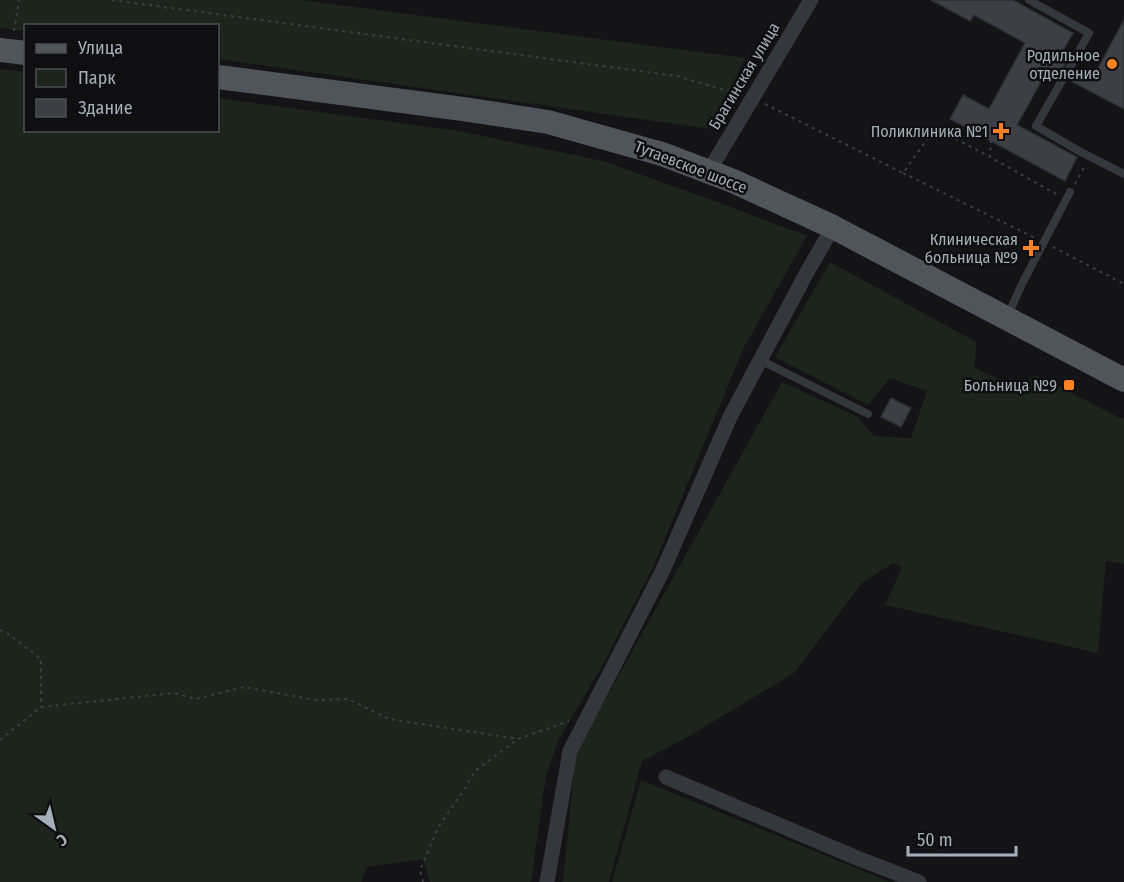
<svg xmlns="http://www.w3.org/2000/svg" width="1124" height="882" viewBox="0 0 1124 882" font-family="'Fira Sans Condensed',sans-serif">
<rect width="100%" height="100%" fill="#141416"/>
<!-- green -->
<g fill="#1c241b">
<path d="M0,0h300l445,58 -34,71 -493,-70v-33h-192l-1,5 -25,-3z"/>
<path d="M0,69l25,3 1,58h192v-32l241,33 144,30 117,42 87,33 -64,113 -89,216 -53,103 -43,73 -12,35 -15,106h-101l-7,-23 -56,8 -6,15h-361z"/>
<path d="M830,262l146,80 -1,26 40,19 21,-12 88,45v144l-18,-3 -8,92 -213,-48 17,-38 -9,-4 -31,20 -68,90 -110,66 -42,22 -33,121h-46l13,-130 206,-370 74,34 18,20 37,2 16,-47 -37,-13 -22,27 -93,-48z"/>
<path d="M641,780l249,102h-278z"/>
</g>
<!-- building -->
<g fill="#3e3f44" stroke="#2e2f32" stroke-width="1.5">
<path d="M931,0h82l60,33 -16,28 8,3 -1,4 2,4h-4l-3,2 -11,-5 -31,56 60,32 -12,24 -115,-62 13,-24 26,14 36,-66 -51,-28 -4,6z"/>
<path d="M1124,20v89l-55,-29 1,-4 -2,-4h5l2,-2 17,9z"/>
<path d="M891,398l20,10 -10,19 -20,-10z"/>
</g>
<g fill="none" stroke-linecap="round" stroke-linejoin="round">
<!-- path -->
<g stroke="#3a3e42" stroke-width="2" stroke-dasharray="3 4.5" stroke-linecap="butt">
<path d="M112,0l565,76 61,18"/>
<path d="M14,31l5,-31"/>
<path d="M765,104l138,69 32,-45 55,29"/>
<path d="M991,140l-1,17 66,37"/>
<path d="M903,173l132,65"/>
<path d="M1075,184l10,-19"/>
<path d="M1053,247l71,37"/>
<path d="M0,630l7,3 34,26v48"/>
<path d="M0,740l41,-33 133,-14 22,6 48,-12 72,13 32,-1 41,20 129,20 51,-18"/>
<path d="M423,882l-3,-12 19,-44 25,-36 11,-19 43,-32"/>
</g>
<!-- lane -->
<g stroke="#34373b" stroke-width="8">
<path d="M1029,0l60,33 -19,34"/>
<path d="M1064,77l-28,49 43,25 45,23"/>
<path d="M1008,315l14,-31 48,-92"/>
<path d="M760,360l108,54"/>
</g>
<!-- street -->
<g stroke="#34373b" stroke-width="15">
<path d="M709,171l102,-171"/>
<path d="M666,777l191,81 62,24"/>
<path d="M547,882l23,-131 93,-181 67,-153 76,-143 27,-47"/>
</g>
<!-- primary -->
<g stroke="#50555b" stroke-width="24">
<path d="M0,50l26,3"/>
<path d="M218,77l245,32 85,13 114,32 71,27 100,46 291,153"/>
</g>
</g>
<!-- markers -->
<g fill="#ff8123" stroke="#0f0f11" stroke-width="2">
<circle cx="1112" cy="64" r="6"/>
<path d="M998 122h6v6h6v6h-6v6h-6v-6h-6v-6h6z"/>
<path d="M1028 239h6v6h6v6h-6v6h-6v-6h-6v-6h6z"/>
<rect x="1063" y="379" width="12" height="12" rx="3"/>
</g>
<g text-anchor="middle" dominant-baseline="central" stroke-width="5" stroke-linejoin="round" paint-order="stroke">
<!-- poi labels -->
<g font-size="16" fill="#a4afb8" stroke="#0f0f11" text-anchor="end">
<text x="1100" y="55">Родильное<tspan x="1100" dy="18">отделение</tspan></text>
<text x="988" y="131">Поликлиника №1</text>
<text x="1018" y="239">Клиническая<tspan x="1018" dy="18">больница №9</tspan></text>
<text x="1057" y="385">Больница №9</text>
</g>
<!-- street labels -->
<g font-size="16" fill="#a4afb8" stroke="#0f0f11">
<text transform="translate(744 76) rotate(-59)">Брагинская улица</text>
<text transform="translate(691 167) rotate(21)">Тутаевское шоссе</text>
</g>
</g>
<!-- legend -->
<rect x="24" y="24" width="195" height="108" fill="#0f0f11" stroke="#4b4f54" stroke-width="1.5"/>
<rect x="36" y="44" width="30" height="9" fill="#50555b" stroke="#4b4f54" stroke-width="1.5"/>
<text x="78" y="54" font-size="18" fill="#a4afb8">Улица</text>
<rect x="36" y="69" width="30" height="18" fill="#1c241b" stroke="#4b4f54" stroke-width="1.5"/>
<text x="78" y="84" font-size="18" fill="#a4afb8">Парк</text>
<rect x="36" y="99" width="30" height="18" fill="#3e3f44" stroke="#4b4f54" stroke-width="1.5"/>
<text x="78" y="114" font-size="18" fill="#a4afb8">Здание</text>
<!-- north arrow -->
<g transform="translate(54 828) rotate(146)" stroke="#0f0f11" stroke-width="4.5" paint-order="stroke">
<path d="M0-4.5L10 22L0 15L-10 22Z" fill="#a4afb8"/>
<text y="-9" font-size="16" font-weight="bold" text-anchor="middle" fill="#a4afb8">С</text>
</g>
<!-- scale -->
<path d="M908 846v9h108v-9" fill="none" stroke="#a4afb8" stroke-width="3"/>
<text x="917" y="846" font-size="18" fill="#a4afb8" stroke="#0f0f11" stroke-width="4.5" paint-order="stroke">50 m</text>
</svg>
